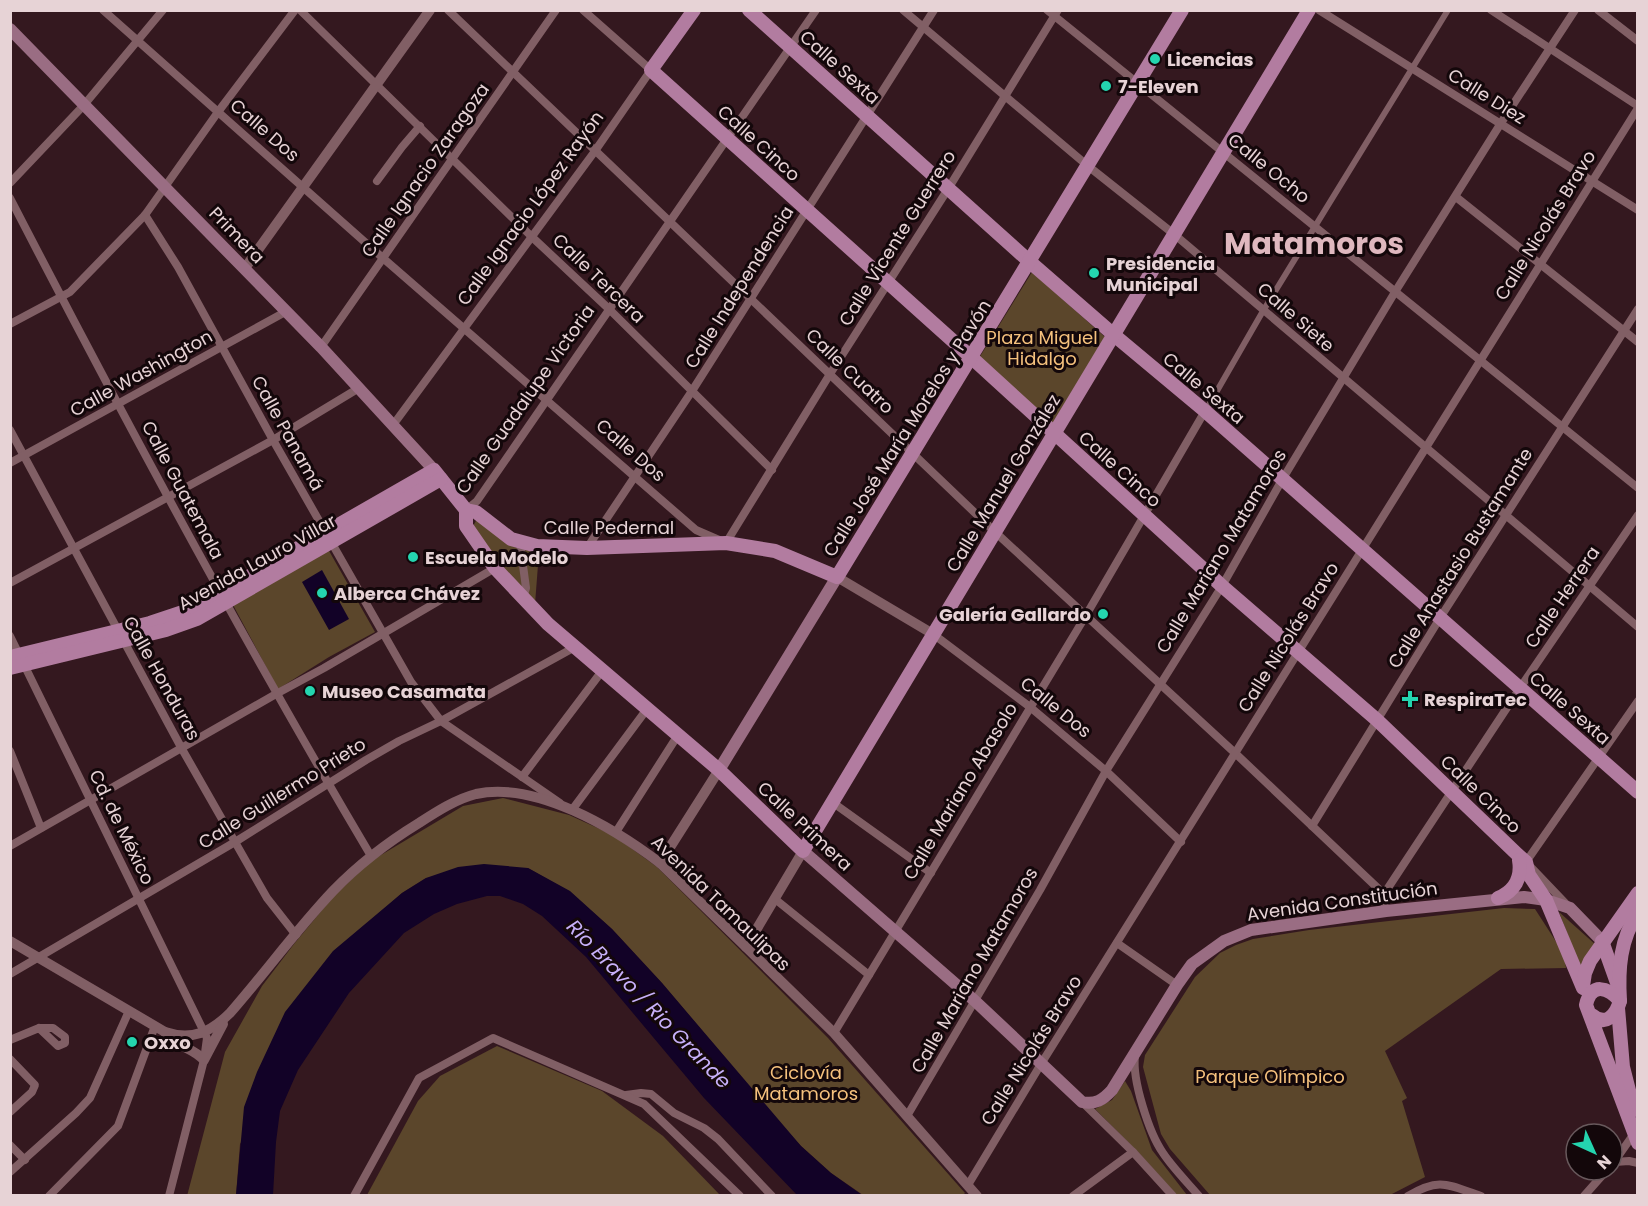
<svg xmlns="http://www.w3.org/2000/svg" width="1648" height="1206" viewBox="0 0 1648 1206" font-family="Poppins,sans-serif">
<rect width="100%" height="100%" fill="#34181f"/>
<!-- green -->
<g fill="#5b462b">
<path d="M1032,272l73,65 -52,86 -74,-65z"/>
<path d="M477,519l38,28 24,5 -4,52 -38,-39 -24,-39z"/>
<path d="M328,549l47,83 -46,25 -51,32 -46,-86z"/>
<path d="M503,798l66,17 44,20 44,32 171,171 137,155 -3,3 -99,-1 -32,-22 -30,-27 -23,-25 -116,-138 -50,-54 -42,-37 -42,-24 -102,10 -24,15 -28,25 -134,226 -4,51 -49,1 38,-144 37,-66 32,-42 39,-47 38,-36 92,-55z"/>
<path d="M1504,908l31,1 29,45 2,14 -65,1 -116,82 22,47 -5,3 23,76 -35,18h-180l-40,-46 -9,-15 -18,-67 2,-12 50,-78 25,-24 16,-8 17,-6 56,-9z"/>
<path d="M1559,912l37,33 -14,27z"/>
<path d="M497,1046l105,45 61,45 57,59h-353l51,-94 22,-25z"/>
<path d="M1125,1081l6,10 21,59 35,45h-10l-38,-42 -44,-44 17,-9z"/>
</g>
<!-- water -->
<g fill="#120227">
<path d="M322,570l27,49 -20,11 -27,-48z"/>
<path d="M484,864l44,4 42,23 42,38 50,54 139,163 30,27 31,22h-65l-93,-97 -118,-141 -44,-41 -19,-12 -23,-8h-13l-30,8 -23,10 -30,19 -55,60 -51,77 -18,41 -4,31 -3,53h-37l8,-88 13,-35 28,-60 48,-61 69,-58 24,-15 32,-11z"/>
</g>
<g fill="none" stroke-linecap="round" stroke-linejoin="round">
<!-- pedestrian -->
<path stroke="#815f65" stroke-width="6" d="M1206,410l57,-99 185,-301"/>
<!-- minor -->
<g stroke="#815f65" stroke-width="8">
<path d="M103,10l281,249 312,271 30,13 104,-169 118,-185 110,-179"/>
<path d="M300,10l232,227 77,72 163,161"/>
<path d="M448,10l546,521 241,222 149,141"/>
<path d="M903,10l185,156 87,69 463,392"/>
<path d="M1047,10l591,478"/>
<path d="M1319,10l319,200"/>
<path d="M1491,10l147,96"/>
<path d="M1598,10l40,31"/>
<path d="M377,181l25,-34 18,-21"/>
<path d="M10,183l74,-78 79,-95"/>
<path d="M1456,197l182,145"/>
<path d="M10,198c115,223 233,442 361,658"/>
<path d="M145,215l33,52 95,173 138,242 30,39 119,82"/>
<path d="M10,324l60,-32 75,-77 73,-103 77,-102"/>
<path d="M321,347l235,-337"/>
<path d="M393,425l202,-274 56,-81 -68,-60"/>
<path d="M10,430l172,319 85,149 29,37"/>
<path d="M10,463l277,-152"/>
<path d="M466,510l11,-9 339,-491"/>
<path d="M520,543l6,45 -3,10"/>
<path d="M587,548l105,-157 242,-381"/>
<path d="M10,583l263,-143 86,-52"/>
<path d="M933,634l97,73 76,64 75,71"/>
<path d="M10,636l197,402 -3,22 -35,136"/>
<path d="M10,751l31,77"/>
<path d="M522,777l80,-106"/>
<path d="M832,802l99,71"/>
<path d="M572,810l75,-101"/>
<path d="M1312,826l128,-208 198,-309"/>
<path d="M616,832l62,-97"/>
<path d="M10,846l266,-152 48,-26 171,-100"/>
<path d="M775,899l94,76"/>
<path d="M1568,906l-42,-44 112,-161"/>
<path d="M1385,911l-1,-17 136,-206 118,-173"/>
<path d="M1117,943l60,42"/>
<path d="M10,974l225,-132 131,-82 33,-19 42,-20 134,-74"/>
<path d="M834,1033l251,-416 120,-206"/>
<path d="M10,1040l29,-12h14l12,9v6l-7,3 -19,-18"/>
<path d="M1135,1056c-3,24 14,77 28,97 10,15 24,29 36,43"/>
<path d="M10,1059l25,26 -3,7 -22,20"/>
<path d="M626,1095l15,-2 10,1 23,19 30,15 14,11 54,57"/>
<path d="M1082,1102l51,50 40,44"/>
<path d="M907,1116l133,-226 66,-119 116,-185 60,-106 113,-188 106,-169 74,-113"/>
<path d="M10,1145l15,15"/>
<path d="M1615,1162l14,-1 9,2"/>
<path d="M1612,1165l21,-30"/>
<path d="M10,1172l66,-59 14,-15 39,-87"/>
<path d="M968,1185l73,-121 597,-956"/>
<path d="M49,1196l69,-70 37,-100"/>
<path d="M354,1196l65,-118 74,-40 151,66 96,92"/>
<path d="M1073,1196l60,-44"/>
<path d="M1408,1196c32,-19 40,-11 73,0"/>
<path d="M1584,1196l23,-26"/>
</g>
<!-- tertiary -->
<g stroke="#815f65" stroke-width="10">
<path d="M245,268l185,-258"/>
<path d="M837,577l96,57"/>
<path d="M660,863l59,-93"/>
<path d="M10,941l155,91c27,9 46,0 65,-19 35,-40 67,-84 103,-122 26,-27 55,-49 86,-68 17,-11 37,-24 57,-29 60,-13 138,34 184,69l174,170 143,163"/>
<path d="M746,947l57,-96"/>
<path d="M165,1032c12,16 26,14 39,28l19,-36"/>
</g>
<!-- secondary -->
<g stroke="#9a6d83" stroke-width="12">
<path d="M10,29l311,318 113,123"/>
<path d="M719,770l118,-193"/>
<path d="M803,851l172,150 107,101c13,3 21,-2 30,-12l65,-105 15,-21 32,-23 27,-11 135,-19 138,-14 22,3 24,8 32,33"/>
</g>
<!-- primary -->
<g stroke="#b27ca0" stroke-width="14">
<path d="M694,10l-43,60 321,288 250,228 155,134 141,135 8,7 3,13 17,25 37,88"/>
<path d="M749,10l281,252 84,73 91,76 433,381"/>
<path d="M466,510l10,2 35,27 26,7 50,2 139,-5 49,8 62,26 345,-567"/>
<path d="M10,657l140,-34 42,-14 242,-139 32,40v16l29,42 53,56 171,146 84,81 506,-841"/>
<path d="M10,668l156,-38 31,-11 244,-140"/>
<path d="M1498,898c17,-7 24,-20 21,-38"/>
<path d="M1602,941l15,42"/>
<path d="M1583,986l2,-13 5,-12 48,-68"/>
<path d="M1620,1001c-2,-32 0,-62 18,-88"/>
<path d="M1618,1008l5,59 11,43"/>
<path d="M1592,1015c14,12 24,0 28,-14 -12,-14 -29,-19 -34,4l52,138"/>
</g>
</g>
<!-- markers -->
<g fill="#24d5af" stroke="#13070a" stroke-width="2">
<circle cx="1155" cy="59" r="6"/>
<circle cx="1106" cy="86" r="6"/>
<circle cx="1094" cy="273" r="6"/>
<circle cx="413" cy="557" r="6"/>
<circle cx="322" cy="593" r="6"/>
<circle cx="1103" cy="614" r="6"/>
<circle cx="310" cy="691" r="6"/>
<path d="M1407 690h6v6h6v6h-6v6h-6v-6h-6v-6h6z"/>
<circle cx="132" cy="1042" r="6"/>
</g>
<g text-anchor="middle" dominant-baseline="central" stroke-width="6" stroke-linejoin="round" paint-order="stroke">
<!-- poi labels -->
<g font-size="18" font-weight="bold" fill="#e7d3d6" stroke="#13070a" text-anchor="start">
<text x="1167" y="59">Licencias</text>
<text x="1118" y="86">7-Eleven</text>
<text x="1106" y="263">Presidencia<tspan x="1106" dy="21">Municipal</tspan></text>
<text x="425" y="557">Escuela Modelo</text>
<text x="334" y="593">Alberca Chávez</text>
<text x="1091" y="614" text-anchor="end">Galería Gallardo</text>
<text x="322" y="691">Museo Casamata</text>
<text x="1424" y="699">RespiraTec</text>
<text x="144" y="1042">Oxxo</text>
</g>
<!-- street labels -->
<g font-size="18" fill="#e7d3d6" stroke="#13070a">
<text transform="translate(840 67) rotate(42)">Calle Sexta</text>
<text transform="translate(1487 96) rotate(32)">Calle Diez</text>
<text transform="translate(265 130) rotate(41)">Calle Dos</text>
<text transform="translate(759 143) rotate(42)">Calle Cinco</text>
<text transform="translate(1269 168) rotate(39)">Calle Ocho</text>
<text transform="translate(425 170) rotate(-55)">Calle Ignacio Zaragoza</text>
<text transform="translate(530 208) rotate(-54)">Calle Ignacio López Rayón</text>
<text transform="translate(1545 225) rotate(-58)">Calle Nicolás Bravo</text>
<text transform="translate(237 235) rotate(46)">Primera</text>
<text transform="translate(897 238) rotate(-58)">Calle Vicente Guerrero</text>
<text transform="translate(599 278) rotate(44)">Calle Tercera</text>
<text transform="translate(739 287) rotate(-58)">Calle Independencia</text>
<text transform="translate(1296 317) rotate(41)">Calle Siete</text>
<text transform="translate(850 371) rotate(44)">Calle Cuatro</text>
<text transform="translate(141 373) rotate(-29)">Calle Washington</text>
<text transform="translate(1204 388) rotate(40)">Calle Sexta</text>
<text transform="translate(525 399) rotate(-55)">Calle Guadalupe Victoria</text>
<text transform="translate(907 428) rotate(-58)">Calle José María Morelos y Pavón</text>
<text transform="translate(288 433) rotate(61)">Calle Panamá</text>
<text transform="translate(631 450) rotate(41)">Calle Dos</text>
<text transform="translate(1120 469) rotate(42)">Calle Cinco</text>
<text transform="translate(1003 483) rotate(-59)">Calle Manuel González</text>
<text transform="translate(183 490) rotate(62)">Calle Guatemala</text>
<text x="609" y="527">Calle Pedernal</text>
<text transform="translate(1221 551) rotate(-59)">Calle Mariano Matamoros</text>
<text transform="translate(1460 558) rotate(-58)">Calle Anastasio Bustamante</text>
<text transform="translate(257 562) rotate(-29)">Avenida Lauro Villar</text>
<text transform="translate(1562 597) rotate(-56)">Calle Herrera</text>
<text transform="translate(1288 637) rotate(-58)">Calle Nicolás Bravo</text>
<text transform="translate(162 678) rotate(61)">Calle Honduras</text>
<text transform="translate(1056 707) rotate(39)">Calle Dos</text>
<text transform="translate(1570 708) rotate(41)">Calle Sexta</text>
<text transform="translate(960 791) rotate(-59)">Calle Mariano Abasolo</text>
<text transform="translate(282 793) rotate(-32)">Calle Guillermo Prieto</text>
<text transform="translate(1481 794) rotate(44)">Calle Cinco</text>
<text transform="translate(805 826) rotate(43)">Calle Primera</text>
<text transform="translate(122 827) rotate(64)">Cd. de México</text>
<text transform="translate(1342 901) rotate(-8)">Avenida Constitución</text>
<text transform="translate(721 903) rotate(44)">Avenida Tamaulipas</text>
<text transform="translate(974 970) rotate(-60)">Calle Mariano Matamoros</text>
<text transform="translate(1031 1050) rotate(-58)">Calle Nicolás Bravo</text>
</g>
<!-- park labels -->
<g font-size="18" fill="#f5c17d" stroke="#13070a">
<text x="1042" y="337">Plaza Miguel<tspan x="1042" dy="21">Hidalgo</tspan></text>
<text x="806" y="1072">Ciclovía<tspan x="806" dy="21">Matamoros</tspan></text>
<text x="1270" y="1076">Parque Olímpico</text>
</g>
<!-- water labels -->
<g font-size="20" font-style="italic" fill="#c7b0f9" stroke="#13070a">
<text transform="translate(649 1004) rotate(46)">Río Bravo / Rio Grande</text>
</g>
<!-- town labels -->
<g font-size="30" font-weight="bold" fill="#dfb8bf" stroke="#13070a">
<text x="1314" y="243">Matamoros</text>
</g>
</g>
<!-- border -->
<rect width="1648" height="1206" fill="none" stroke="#e7d3d6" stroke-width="24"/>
<!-- north arrow -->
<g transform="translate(1594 1152) rotate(135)"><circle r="28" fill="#13070a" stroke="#68595c" stroke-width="1.5"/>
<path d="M0-4.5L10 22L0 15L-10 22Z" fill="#24d5af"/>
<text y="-9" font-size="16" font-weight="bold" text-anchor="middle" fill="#e7d3d6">N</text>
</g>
</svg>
